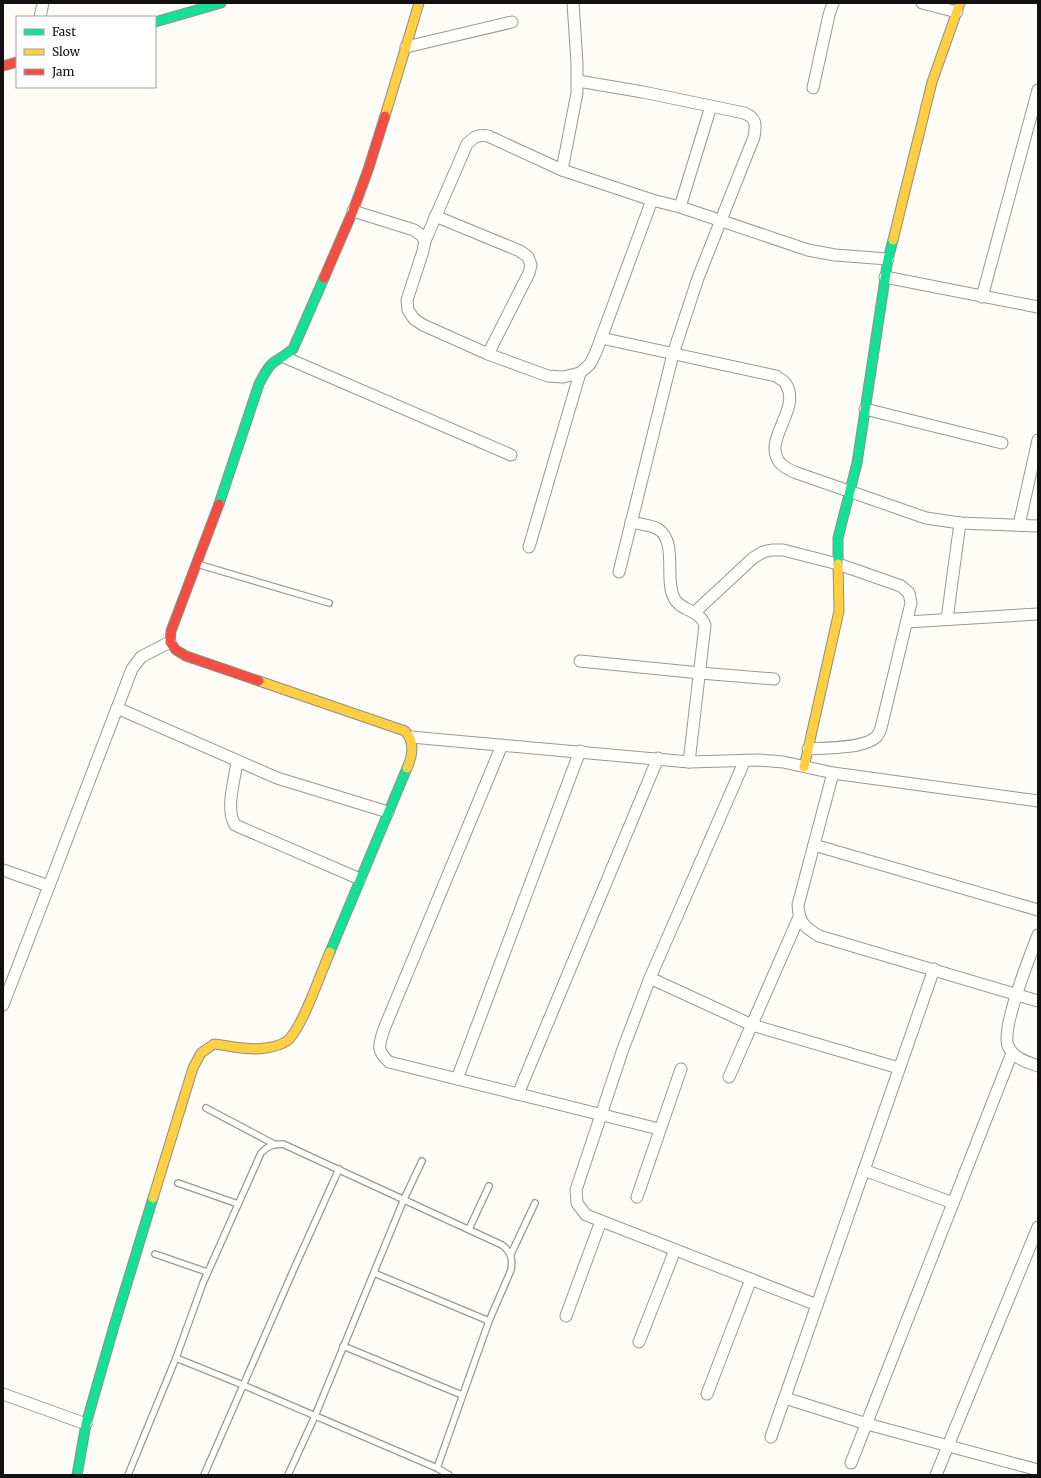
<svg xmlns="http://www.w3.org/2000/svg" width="1041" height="1478" viewBox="0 0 1041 1478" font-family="Merriweather,serif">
<rect width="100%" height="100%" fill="#fdfcf7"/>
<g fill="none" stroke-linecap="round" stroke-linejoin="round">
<!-- lane casing -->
<g stroke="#979795" stroke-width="8">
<g id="lane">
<path d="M197,564l132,39"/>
<path d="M206,1108l68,36"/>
<path d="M178,1183l60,21"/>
<path d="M469,1229l20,-43"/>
<path d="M155,1254l52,18"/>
<path d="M511,1254l24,-51"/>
<path d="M374,1273l115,48"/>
<path d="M343,1346l119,49"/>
<path d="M176,1358l67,27 194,83 12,7"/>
<path d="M128,1475l48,-117 27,-75 58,-130c7,-7 12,-9 22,-9l219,101c9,7 11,14 9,25l-22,51 -52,147"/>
<path d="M204,1475l89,-204 46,-102"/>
<path d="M288,1475l27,-59 89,-217 18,-38"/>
</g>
</g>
<!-- street casing -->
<g stroke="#979795" stroke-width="13">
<g id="street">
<path d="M922,3l35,9"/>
<path d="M40,17l3,-14"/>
<path d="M406,47l106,-25"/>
<path d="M578,81l65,11 101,21c13,5 12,12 10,24l-56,141 -25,76 -54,218"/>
<path d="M813,88l16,-73 4,-12"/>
<path d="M562,170l15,-77v-30l-4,-60"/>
<path d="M680,207l31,-101"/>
<path d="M353,211l61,19 7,5 4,6 -2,10 -16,49 1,10 6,9 9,6 65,29 60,22 15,1 17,-4 10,-9 6,-12 56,-152"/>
<path d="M435,216l85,35 8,6 3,8 -2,8 -41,81"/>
<path d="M425,241l42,-97c7,-7 11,-10 21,-8l74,34 90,30 28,7 128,43 27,5 53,4"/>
<path d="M885,277l153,30"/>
<path d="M982,297l56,-207"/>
<path d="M601,338l175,38c3,2 8,5 10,8 16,26 -26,57 -5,80 3,3 9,6 13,8l132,46 34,5 78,3"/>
<path d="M284,357l227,98"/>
<path d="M865,409l137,34"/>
<path d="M631,522c8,2 20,3 27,7 20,13 6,50 16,69 6,13 25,11 31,27l-16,137"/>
<path d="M1019,525l19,-85"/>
<path d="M529,547l51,-174"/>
<path d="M695,612l58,-54 10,-6 9,-2h11l55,14 63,22 8,7 2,10 -30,125c-1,2 -2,6 -4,8 -11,13 -53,12 -69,13"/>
<path d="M947,619l13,-96"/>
<path d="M907,622l131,-8"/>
<path d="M580,661l120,12 74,6"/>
<path d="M117,708l160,70 111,34"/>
<path d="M411,737l278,25 70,-2 24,2 50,11 205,28"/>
<path d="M502,745l-118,284c-5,16 -8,21 5,33l270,67"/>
<path d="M745,760l-95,218 -27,71 -47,141 1,13 9,12 231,90"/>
<path d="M237,761c-2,18 -12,48 -2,64l125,54"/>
<path d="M833,773l-35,132c1,17 6,22 21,31l219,65"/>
<path d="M814,845l224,65"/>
<path d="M3,870l46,16 83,-217 9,-12 29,-15"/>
<path d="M1038,935c-8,21 -37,93 -30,111 5,12 19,16 30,20"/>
<path d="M650,978l102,47 147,43"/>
<path d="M3,1005l46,-119"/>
<path d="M729,1077l70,-160"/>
<path d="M457,1079l123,-328"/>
<path d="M518,1094l140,-336"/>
<path d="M864,1170l89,33"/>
<path d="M637,1197l44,-128"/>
<path d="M566,1316l35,-95"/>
<path d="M639,1342l36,-92"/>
<path d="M3,1394l83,30"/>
<path d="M707,1394l44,-115"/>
<path d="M785,1398l82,26 171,46"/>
<path d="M771,1437l163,-468"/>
<path d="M851,1463l161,-410"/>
<path d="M936,1475l102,-248"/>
</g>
</g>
<!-- fast casing -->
<g stroke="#8e8d8b" stroke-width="11">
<g id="fast">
<path d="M155,22l66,-19"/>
<path d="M219,504l40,-120c4,-7 8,-17 15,-22 7,-4 13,-8 19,-13l31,-71"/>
<path d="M838,564v-26l19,-75 31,-204 5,-19"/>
<path d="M330,952l77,-184"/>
<path d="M77,1475l9,-51 28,-98 39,-128"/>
</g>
</g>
<!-- slow casing -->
<g stroke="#8e8d8b" stroke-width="11">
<g id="slow">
<path d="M385,116l34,-113"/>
<path d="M893,240l39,-158 28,-79"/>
<path d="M259,681l146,50c10,11 8,24 2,37"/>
<path d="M804,767l35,-156 -1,-47"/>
<path d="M153,1198l40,-130 8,-15 13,-9c17,2 35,7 52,4 7,-1 15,-3 21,-7 15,-12 34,-69 43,-89"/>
</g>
</g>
<!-- jam casing -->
<g stroke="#8e8d8b" stroke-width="11">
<g id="jam">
<path d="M3,66l14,-4"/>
<path d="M324,278l29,-67 15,-41 17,-54"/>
<path d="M219,504l-48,127 -1,11 6,8 10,6 73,25"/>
</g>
</g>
<!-- lane -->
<use href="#lane" stroke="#fffffe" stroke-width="5.5"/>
<!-- street -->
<use href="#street" stroke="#fffffe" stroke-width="11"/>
<!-- fast -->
<use href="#fast" stroke="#16e098" stroke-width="9"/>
<!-- slow -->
<use href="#slow" stroke="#ffcf43" stroke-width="9"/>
<!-- jam -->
<use href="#jam" stroke="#f24e42" stroke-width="9"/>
</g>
<!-- border -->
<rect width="1041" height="1478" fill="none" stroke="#111111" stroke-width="8"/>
<!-- legend -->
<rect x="16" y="16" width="140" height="72" fill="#ffffff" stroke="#a0a0a0"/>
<rect x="24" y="29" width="20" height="6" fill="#16e098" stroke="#a0a0a0"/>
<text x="52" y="36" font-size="12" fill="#111111">Fast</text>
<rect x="24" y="49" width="20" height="6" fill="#ffcf43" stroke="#a0a0a0"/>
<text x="52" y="56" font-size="12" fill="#111111">Slow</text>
<rect x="24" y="69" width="20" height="6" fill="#f24e42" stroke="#a0a0a0"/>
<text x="52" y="76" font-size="12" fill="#111111">Jam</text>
</svg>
